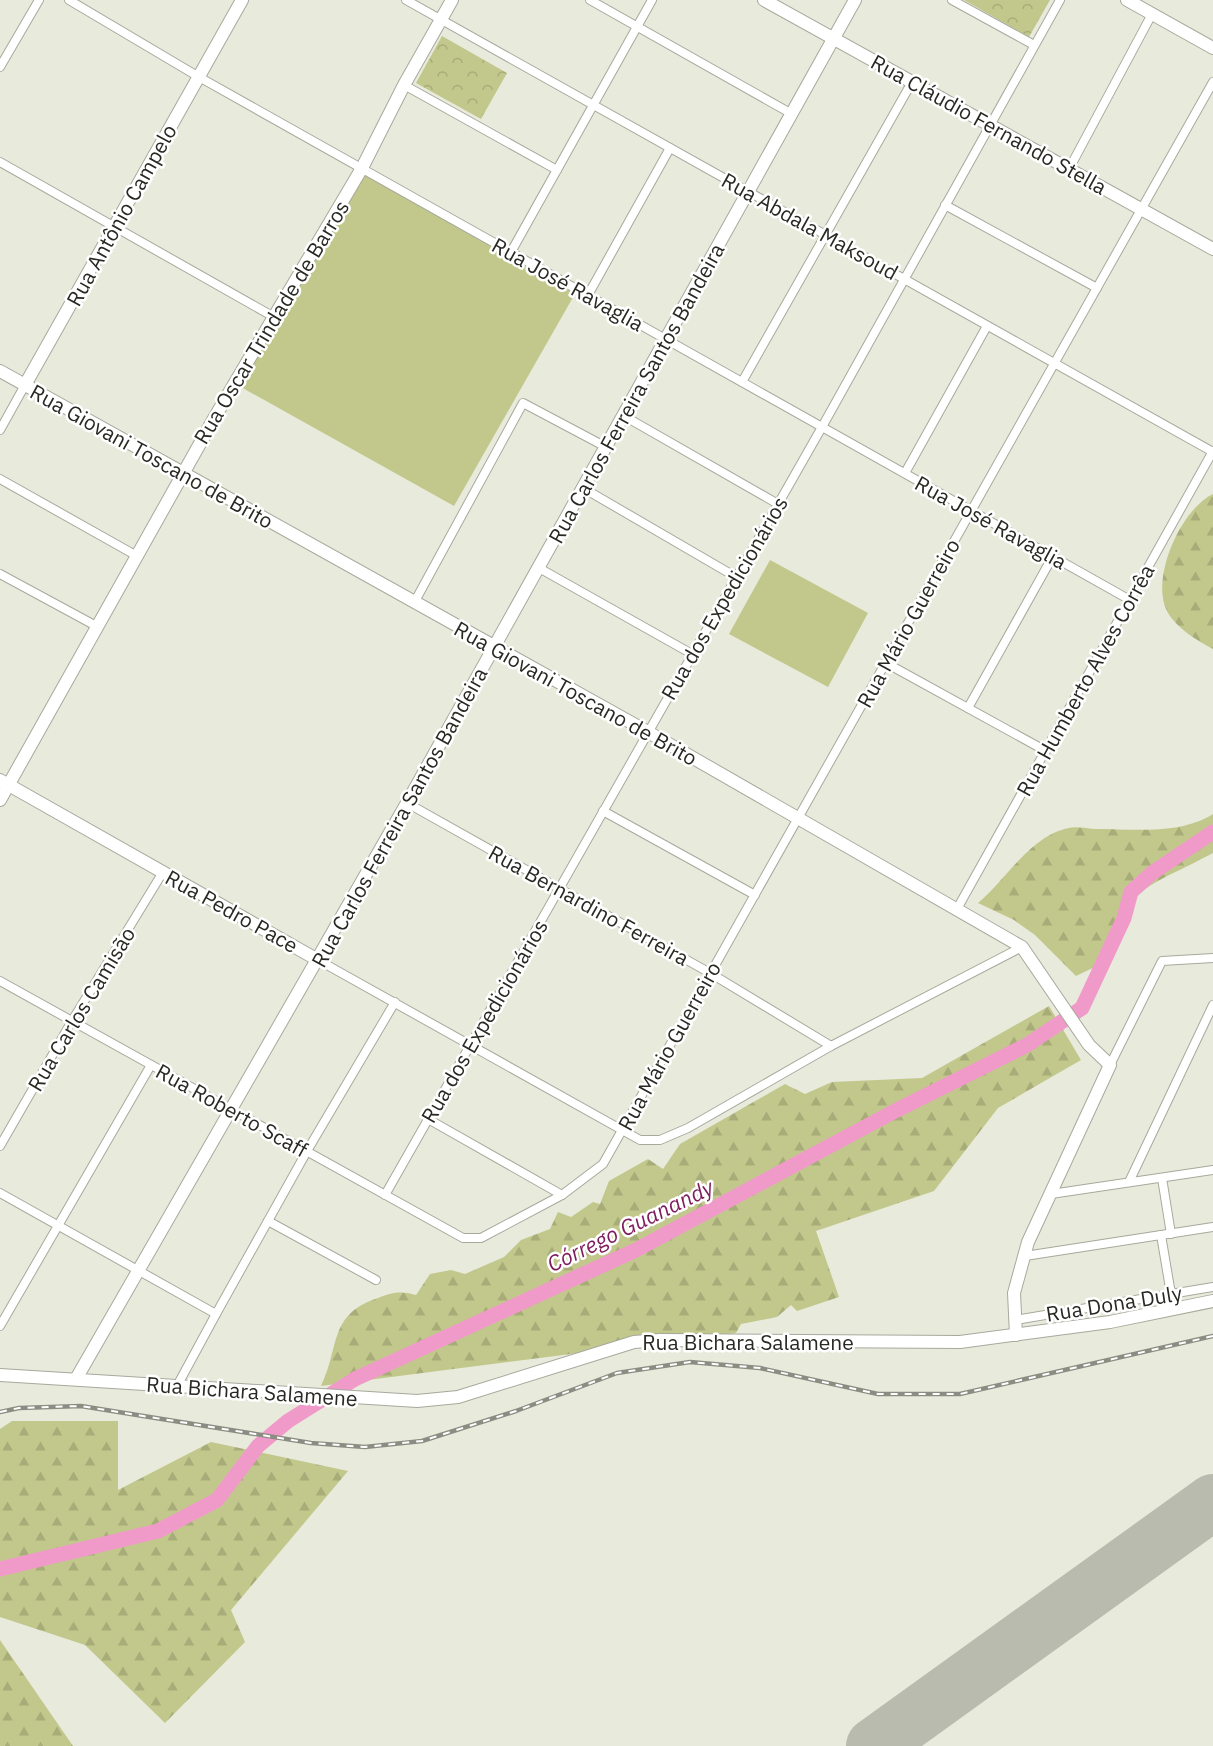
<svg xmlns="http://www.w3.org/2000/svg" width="1213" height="1746" viewBox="0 0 1213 1746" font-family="'IBM Plex Sans',sans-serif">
<defs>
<pattern id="forest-firs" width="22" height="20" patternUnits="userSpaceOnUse" patternTransform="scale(1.5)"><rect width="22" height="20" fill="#c2c88b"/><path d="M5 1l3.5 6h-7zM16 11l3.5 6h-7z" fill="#a7ac78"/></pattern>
<pattern id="park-crowns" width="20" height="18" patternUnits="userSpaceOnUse" patternTransform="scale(1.5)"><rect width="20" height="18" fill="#c2c88b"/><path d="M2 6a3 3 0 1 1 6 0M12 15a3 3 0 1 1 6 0" fill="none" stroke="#a7ac78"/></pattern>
</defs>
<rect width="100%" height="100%" fill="#e8eadc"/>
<!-- forest -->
<g fill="url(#forest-firs)">
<path d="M1213,494v155c-17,-9 -37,-21 -46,-38 -17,-33 14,-102 46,-117z"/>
<path d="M1213,814v39c-67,36 -90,33 -114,112l-23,11 -41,-41 -21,-15 -36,-17c27,-22 53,-68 91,-75 8,-2 19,1 27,1 39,0 84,6 117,-15z"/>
<path d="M1049,1006l32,54 -83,48 -64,83 -118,40 23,66 -42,14 -6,-6 -14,12 -36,7 -5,9 -415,53c19,-38 7,-70 54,-87 16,-6 24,-9 41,-4l14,-21 21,-4 14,4 39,-17 17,-17 29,-11 8,-17 13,5 22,-15 7,2 9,-23 39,-22 15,10 17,-25 105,-60 20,10 27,-12 90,-4z"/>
<path d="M12,1421h106v69l93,-48 137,29 -117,139 14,32 -80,81 -80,-78 -85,-28v-188z"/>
<path d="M0,1640l73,106h-73z"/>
</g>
<!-- park -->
<g fill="url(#park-crowns)">
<path d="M964,0h86l-21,37z"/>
<path d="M442,36l65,37 -26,46 -65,-36z"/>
</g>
<!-- pitch -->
<g fill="#c2c88b">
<path d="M362,168l214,124 -122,214 -215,-120z"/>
<path d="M770,560l98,53 -40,74 -99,-53z"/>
</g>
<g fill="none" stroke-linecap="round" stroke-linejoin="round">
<!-- river -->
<path stroke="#f09aca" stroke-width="15" d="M0,1569l158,-38 59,-31 41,-54 30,-25 67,-42 281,-129 259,-139 132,-66 55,-37 42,-90 7,-26 21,-19 61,-41"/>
<!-- runway -->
<path stroke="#babbaf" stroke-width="56" d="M874,1746l339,-244"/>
<!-- street casing -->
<g stroke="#a7a99c" stroke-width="10">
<g id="street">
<path d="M69,0l130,77 931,523"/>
<path d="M406,0l807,452"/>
<path d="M590,0l202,114"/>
<path d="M952,0l82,45"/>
<path d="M0,67l39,-67"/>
<path d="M404,85l153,85"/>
<path d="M0,162l274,155"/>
<path d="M1069,169l83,-155"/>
<path d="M945,205l152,83"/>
<path d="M511,252l141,-252"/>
<path d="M588,295l82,-147"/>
<path d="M742,382l170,-300"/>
<path d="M624,416l154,88"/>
<path d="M0,430l25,-45"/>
<path d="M905,473l82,-147"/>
<path d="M0,479l137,77"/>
<path d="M583,488l153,89"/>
<path d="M539,568l153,86"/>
<path d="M0,574l98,53"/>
<path d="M414,603l109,-200 83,44"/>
<path d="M886,663l160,88"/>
<path d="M968,708l85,-152"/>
<path d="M407,803l303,170 121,73"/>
<path d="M603,811l152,84"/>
<path d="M957,909l256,-458"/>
<path d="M318,960l322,180h20l28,-12 143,-82 191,-99"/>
<path d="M0,981l463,257h18l81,-43"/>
<path d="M1110,1065l52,-104 51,-3"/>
<path d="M428,1119l134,76 41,-31 610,-1082"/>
<path d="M0,1146l72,-125 91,-149"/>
<path d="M1162,1178l9,56"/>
<path d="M1129,1182l84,-177"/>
<path d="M0,1193l216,121 91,-163 88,-149"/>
<path d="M1051,1194l162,-24"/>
<path d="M385,1195l437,-768 238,-427"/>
<path d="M268,1221l108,59"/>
<path d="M1161,1235l10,59"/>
<path d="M1025,1256l188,-29"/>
<path d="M1015,1320l198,-33"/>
<path d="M0,1326l151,-261"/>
<path d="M177,1386l39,-72"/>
</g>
</g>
<!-- secondary casing -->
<g stroke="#a7a99c" stroke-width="14">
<g id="secondary">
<path d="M764,0l449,249"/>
<path d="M1127,0l86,48"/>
<path d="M0,371l648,361 374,215 67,98 21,20 -82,177 -14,51 2,42"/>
<path d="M25,385l217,-385"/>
<path d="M0,780l318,180"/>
<path d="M0,800l216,-385 146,-247 42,-83 48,-85"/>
<path d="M0,1375l417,26 41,-4 176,-55 26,-2 300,2 150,-20 103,-21"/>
<path d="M76,1379l331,-576 448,-803"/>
</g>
</g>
<!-- street -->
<use href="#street" stroke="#fff" stroke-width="8"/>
<!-- secondary -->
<use href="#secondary" stroke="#fff" stroke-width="12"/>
<!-- rail casing -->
<g stroke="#8b8c82" stroke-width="4.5">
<path id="rail" d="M0,1412l19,-4 62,-2 230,37 54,4 57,-6 94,-30 101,-38 73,-11 70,6 118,26h82l253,-58"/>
</g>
<!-- rail -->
<use href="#rail" stroke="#fff" stroke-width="2" stroke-dasharray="7" stroke-linecap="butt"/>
</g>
<g text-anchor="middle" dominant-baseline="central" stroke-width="5" stroke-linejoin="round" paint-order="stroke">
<!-- street labels -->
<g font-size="21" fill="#292924" stroke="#fff">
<text transform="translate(989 124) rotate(29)">Rua Cláudio Fernando Stella</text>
<text transform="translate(121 215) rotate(-61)">Rua Antônio Campelo</text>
<text transform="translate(810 226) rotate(29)">Rua Abdala Maksoud</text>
<text transform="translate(568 284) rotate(29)">Rua José Ravaglia</text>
<text transform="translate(271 322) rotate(-59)">Rua Oscar Trindade de Barros</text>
<text transform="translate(636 393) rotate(-61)">Rua Carlos Ferreira Santos Bandeira</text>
<text transform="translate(152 456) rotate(29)">Rua Giovani Toscano de Brito</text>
<text transform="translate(991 522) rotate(29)">Rua José Ravaglia</text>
<text transform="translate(724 598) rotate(-60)">Rua dos Expedicionários</text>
<text transform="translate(908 623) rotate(-61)">Rua Mário Guerreiro</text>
<text transform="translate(1085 680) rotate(-61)">Rua Humberto Alves Corrêa</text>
<text transform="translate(576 693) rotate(29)">Rua Giovani Toscano de Brito</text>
<text transform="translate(399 817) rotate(-61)">Rua Carlos Ferreira Santos Bandeira</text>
<text transform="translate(589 905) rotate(29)">Rua Bernardino Ferreira</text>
<text transform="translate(232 911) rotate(29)">Rua Pedro Pace</text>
<text transform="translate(81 1009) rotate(-59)">Rua Carlos Camisão</text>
<text transform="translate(484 1021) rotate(-60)">Rua dos Expedicionários</text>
<text transform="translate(669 1046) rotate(-61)">Rua Mário Guerreiro</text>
<text transform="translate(232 1110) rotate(29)">Rua Roberto Scaff</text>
<text transform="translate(1114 1303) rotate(-9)">Rua Dona Duly</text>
<text x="748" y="1342">Rua Bichara Salamene</text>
<text transform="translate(252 1391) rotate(4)">Rua Bichara Salamene</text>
</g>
<!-- water labels -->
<g font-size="22" font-style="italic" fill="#7e1b5c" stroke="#fff">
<text transform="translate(630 1225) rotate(-26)">Córrego Guanandy</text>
</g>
</g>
</svg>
